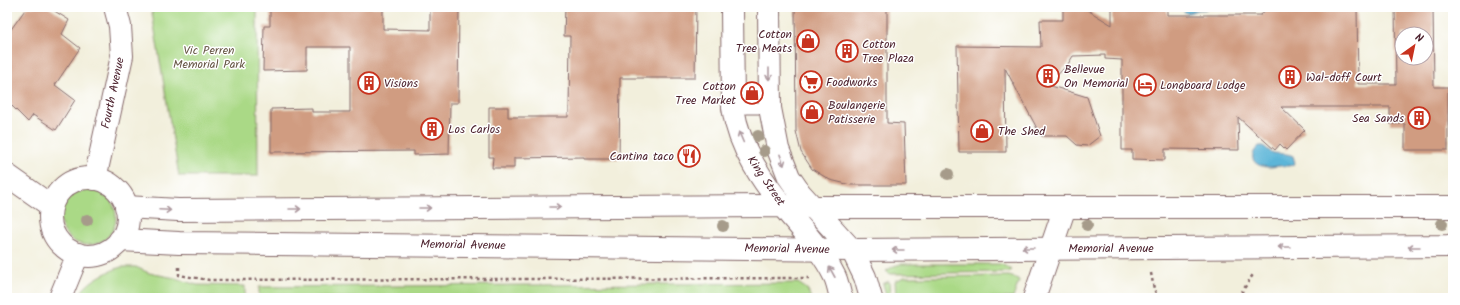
<svg xmlns="http://www.w3.org/2000/svg" width="1460" height="305" viewBox="0 0 1460 305" font-family="Kalam,sans-serif">
<rect width="100%" height="100%" fill="#fff"/>
<filter id="ink" filterUnits="userSpaceOnUse"><feTurbulence type="fractalNoise" baseFrequency=".025" numOctaves="2"/><feDisplacementMap in="SourceGraphic" scale="8" xChannelSelector="R" yChannelSelector="G"/><feConvolveMatrix kernelMatrix="1 2 1 2 8 2 1 2 1" color-interpolation-filters="sRGB"/></filter>
<filter id="wash" filterUnits="userSpaceOnUse"><feTurbulence type="fractalNoise" baseFrequency=".012" numOctaves="4" result="noise"/><feDisplacementMap in="SourceGraphic" scale="16" xChannelSelector="R" yChannelSelector="G"/><feGaussianBlur stdDeviation="0.9" result="paint"/><feColorMatrix in="noise" values="0 0 0 0 0 0 0 0 0 0 0 0 0 0 0 0 0 1.4 0 .05"/><feComposite in="paint" operator="in"/></filter>
<g filter="url(#wash)">
<rect width="100%" height="100%" fill="#f2efdc"/>
<!-- green -->
<g fill="#aad986" stroke="#7a7c58">
<path d="M151,7h106l1,169h-79z"/>
<circle cx="88" cy="217" r="28"/>
<path d="M901,264h100l11,6 -3,2 -119,2 -4,-3 8,-5z"/>
<path d="M121,267h15l13,6 26,5 22,7 48,1v12h-168c10,-17 25,-24 44,-31z"/>
<path d="M1009,276l9,3 1,2 -6,17h-117l-1,-17 10,-4z"/>
<path d="M889,281l1,17h-3l-4,-14z"/>
<path d="M798,283l9,6 4,9h-552v-11z"/>
</g>
<!-- water -->
<g fill="#5bb5d8" stroke="#526a82">
<path d="M1181,7h29c-5,4 -7,2 -13,3 -7,2 -11,7 -16,-3z"/>
<path d="M1259,146h4c4,2 6,6 11,7 7,1 13,0 19,3l2,7c-5,5 -10,2 -15,3 -4,0 -7,1 -10,1 -15,0 -24,-9 -11,-21z"/>
</g>
<g id="blocks">
<!-- building -->
<g fill="#d09c81" fill-rule="evenodd">
<path d="M27,7h21l21,13 -7,14 18,14 -25,37 20,15 -19,30 -23,-15 -5,7 -21,-21v-66z"/>
<path d="M270,7h113v22l47,1v-23h29l-1,96h-8l-1,51 -35,1v-4l-143,1v-43l41,-1v4h38v-65h-43v23l-44,1 1,-45h6z"/>
<path d="M565,7h131l-1,71h-75l-1,81h-35v-2l-70,1v10h-22l1,-11h-4v-50h19v10h60v-4h1l1,-77h-6z"/>
<path d="M795,7h92v116l17,1 2,61h-55l-21,-5 -18,-11 -11,-17 -5,-21z"/>
<path d="M1063,7l21,1 28,17v-16h29v-2h26v8h94l7,-8h89l1,77h38l-1,-77h38l1,80h14v63h-43v-26h-15v-17h-109l24,23 -19,20 -6,-6 -5,6 -37,-33 1,33 -74,-1v11l-33,-1v-9h-10v-90l-17,-1v-4l-32,1 -5,8 -20,21 39,12 13,39 -13,10 -10,-1 -10,-9h-26l-36,-68 1,84h-47l-2,-106 84,1 -1,-27h23zM1402,34h24v24h-24z"/>
</g>
</g>
</g>
<g filter="url(#ink)">
<use href="#blocks" fill-opacity="0" stroke="#856869" stroke-width="1"/>
<g fill="none" stroke-linecap="round" stroke-linejoin="round">
<!-- service casing -->
<g stroke="#856869" stroke-width="13">
<path id="service" d="M733,108h37"/>
</g>
<!-- minor casing -->
<g stroke="#856869" stroke-width="24">
<g id="minor">
<path d="M7,175l44,31"/>
<path d="M126,207l52,3 604,-4 30,1h641"/>
<path d="M120,240l59,3 673,7 597,-4 4,-1"/>
<path d="M1034,298l31,-91"/>
</g>
</g>
<!-- tertiary casing -->
<g stroke="#856869" stroke-width="24">
<g id="tertiary">
<path d="M732,7l1,101c6,41 31,76 57,107 17,20 34,39 45,62 3,7 4,14 6,21"/>
<path d="M769,7l1,101 8,41 11,28 11,16 52,57 13,27 6,21"/>
<circle cx="89" cy="217" r="39"/>
<path d="M95,179l27,-123 -2,-30 -5,-19"/>
<path d="M60,298l18,-44"/>
</g>
</g>
<!-- path -->
<g stroke="#856869" stroke-width="2.5" stroke-dasharray="3 3" stroke-linecap="butt">
<path d="M179,267v8l30,5 600,-2"/>
<path d="M1151,273l3,16 4,9"/>
<path d="M1238,298l16,-25"/>
</g>
<!-- service -->
<use href="#service" stroke="#fff" stroke-width="11"/>
<!-- minor -->
<use href="#minor" stroke="#fff" stroke-width="22"/>
<!-- tertiary -->
<use href="#tertiary" stroke="#fff" stroke-width="22"/>
</g>
<!-- trees -->
<g fill="#a69b8a">
<circle cx="758" cy="136" r="6"/>
<circle cx="764" cy="151" r="6"/>
<circle cx="948" cy="174" r="6"/>
<circle cx="87" cy="220" r="6"/>
<circle cx="1442" cy="224" r="6"/>
<circle cx="1087" cy="225" r="6"/>
<circle cx="723" cy="226" r="6"/>
</g>
<!-- one-way arrows -->
<defs><path id="oneway-shaft" d="M-6 0H5M1.5-3L5.5 0L1.5 3" fill="none" stroke-width="1.6" stroke-linecap="round" stroke-linejoin="round"/></defs>
<g stroke="#ae9aa0">
<use href="#oneway-shaft" transform="translate(769 74) rotate(90)"/>
<use href="#oneway-shaft" transform="translate(741 137) rotate(-113)"/>
<use href="#oneway-shaft" transform="translate(782 160) rotate(70)"/>
<use href="#oneway-shaft" transform="translate(555 207)"/>
<use href="#oneway-shaft" transform="translate(425 208)"/>
<use href="#oneway-shaft" transform="translate(295 209)"/>
<use href="#oneway-shaft" transform="translate(165 210) rotate(3)"/>
<use href="#oneway-shaft" transform="translate(1284 247) rotate(-180)"/>
<use href="#oneway-shaft" transform="translate(1414 247) rotate(180)"/>
<use href="#oneway-shaft" transform="translate(1028 248) rotate(180)"/>
<use href="#oneway-shaft" transform="translate(898 250) rotate(180)"/>
<use href="#oneway-shaft" transform="translate(832 272) rotate(-119)"/>
</g>
</g>
<!-- icons -->
<defs>
<g id="shop-ring" transform="scale(1.15)"><circle r="9.5" fill="#fff" stroke="#c8321e" stroke-width="1.5"/><path d="M-5-2.5h2.3a2.7 3.5 0 0 1 5.4 0H5L5.5 6h-11ZM-1.5-2.5h3a1.5 2.3 0 0 0-3 0Z" fill="#c8321e"/></g>
<g id="building-ring" transform="scale(1.15)"><circle r="9.5" fill="#fff" stroke="#c8321e" stroke-width="1.5"/><path d="M-4-6H4V6H1V3H-1V6H-4ZM-2.5-4.3h1.7v1.8h-1.7ZM.8-4.3h1.7v1.8H.8ZM-2.5-1h1.7V.8h-1.7ZM.8-1h1.7V.8H.8Z" fill="#c8321e"/></g>
<g id="supermarket-ring" transform="scale(1.15)"><circle r="9.5" fill="#fff" stroke="#c8321e" stroke-width="1.5"/><path d="M-6-5.5h2.5l.6 2H6L4.5 2H-2.5L-4.4-4H-6ZM-1.5 3.2a1.3 1.3 0 1 0 .1 0ZM3 3.2a1.3 1.3 0 1 0 .1 0Z" fill="#c8321e"/></g>
<g id="hotel-ring" transform="scale(1.15)"><circle r="9.5" fill="#fff" stroke="#c8321e" stroke-width="1.5"/><path d="M-6-4.5h1.5V1H6V5H4.5V3h-9V5H-6ZM-4 0a1.8 1.8 0 1 1 3.6 0ZM.5 0V-2.5h3Q6-2.5 6 0Z" fill="#c8321e"/></g>
<g id="restaurant-ring" transform="scale(1.15)"><circle r="9.5" fill="#fff" stroke="#c8321e" stroke-width="1.5"/><path d="M-5-6h1v4h1v-4h1v4h1v-4h1v5L-1.5 .5V6h-2V.5L-5-1ZM5-6V6H3V1.5H1.5Q1.5-4 5-6Z" fill="#c8321e"/></g>
</defs>
<g fill-rule="evenodd">
<use href="#shop-ring" x="808" y="41"/>
<use href="#building-ring" x="847" y="51"/>
<use href="#building-ring" x="1048" y="76"/>
<use href="#building-ring" x="1290" y="77"/>
<use href="#supermarket-ring" x="811" y="82"/>
<use href="#building-ring" x="369" y="83"/>
<use href="#hotel-ring" x="1145" y="85"/>
<use href="#shop-ring" x="752" y="93"/>
<use href="#shop-ring" x="812" y="112"/>
<use href="#building-ring" x="1419" y="118"/>
<use href="#building-ring" x="432" y="129"/>
<use href="#shop-ring" x="982" y="131"/>
<use href="#restaurant-ring" x="689" y="156"/>
</g>
<g text-anchor="middle" dominant-baseline="central" stroke-width="3" stroke-linejoin="round" paint-order="stroke">
<!-- poi labels -->
<g font-size="12" fill="#4a1f2b" stroke="#fff" text-anchor="start">
<text x="792" y="34" text-anchor="end">Cotton<tspan x="792" dy="14">Tree Meats</tspan></text>
<text x="862" y="44">Cotton<tspan x="862" dy="14">Tree Plaza</tspan></text>
<text x="1064" y="69">Bellevue<tspan x="1064" dy="14">On Memorial</tspan></text>
<text x="1306" y="77">Wal-doff Court</text>
<text x="826" y="82">Foodworks</text>
<text x="384" y="83">Visions</text>
<text x="1160" y="85">Longboard Lodge</text>
<text x="736" y="86" text-anchor="end">Cotton<tspan x="736" dy="14">Tree Market</tspan></text>
<text x="828" y="105">Boulangerie<tspan x="828" dy="14">Patisserie</tspan></text>
<text x="1404" y="118" text-anchor="end">Sea Sands</text>
<text x="448" y="129">Los Carlos</text>
<text x="998" y="131">The Shed</text>
<text x="674" y="156" text-anchor="end">Cantina taco</text>
</g>
<!-- park labels -->
<g font-size="12" fill="#675746" stroke="#fff">
<text x="209" y="50">Vic Perren<tspan x="209" dy="14">Memorial Park</tspan></text>
</g>
<!-- street labels -->
<g font-size="12" fill="#4a1f2b" stroke="#fff">
<text transform="translate(113 93) rotate(-78)">Fourth Avenue</text>
<text transform="translate(766 181) rotate(56)">King Street</text>
<text transform="translate(463 245) rotate(1)">Memorial Avenue</text>
<text x="1111" y="248">Memorial Avenue</text>
<text transform="translate(787 249) rotate(1)">Memorial Avenue</text>
</g>
</g>
<!-- margin -->
<rect width="1460" height="305" fill="none" stroke="#fff" stroke-width="24"/>
<!-- north arrow -->
<g transform="translate(1414 46) rotate(33)"><circle r="19" fill="#ffffff" stroke="#b7a5aa"/>
<path d="M0-3L7 15L0 10L-7 15Z" fill="#c8321e"/>
<text y="-6" font-size="11" font-weight="bold" text-anchor="middle" fill="#4a1f2b">N</text>
</g>
</svg>
